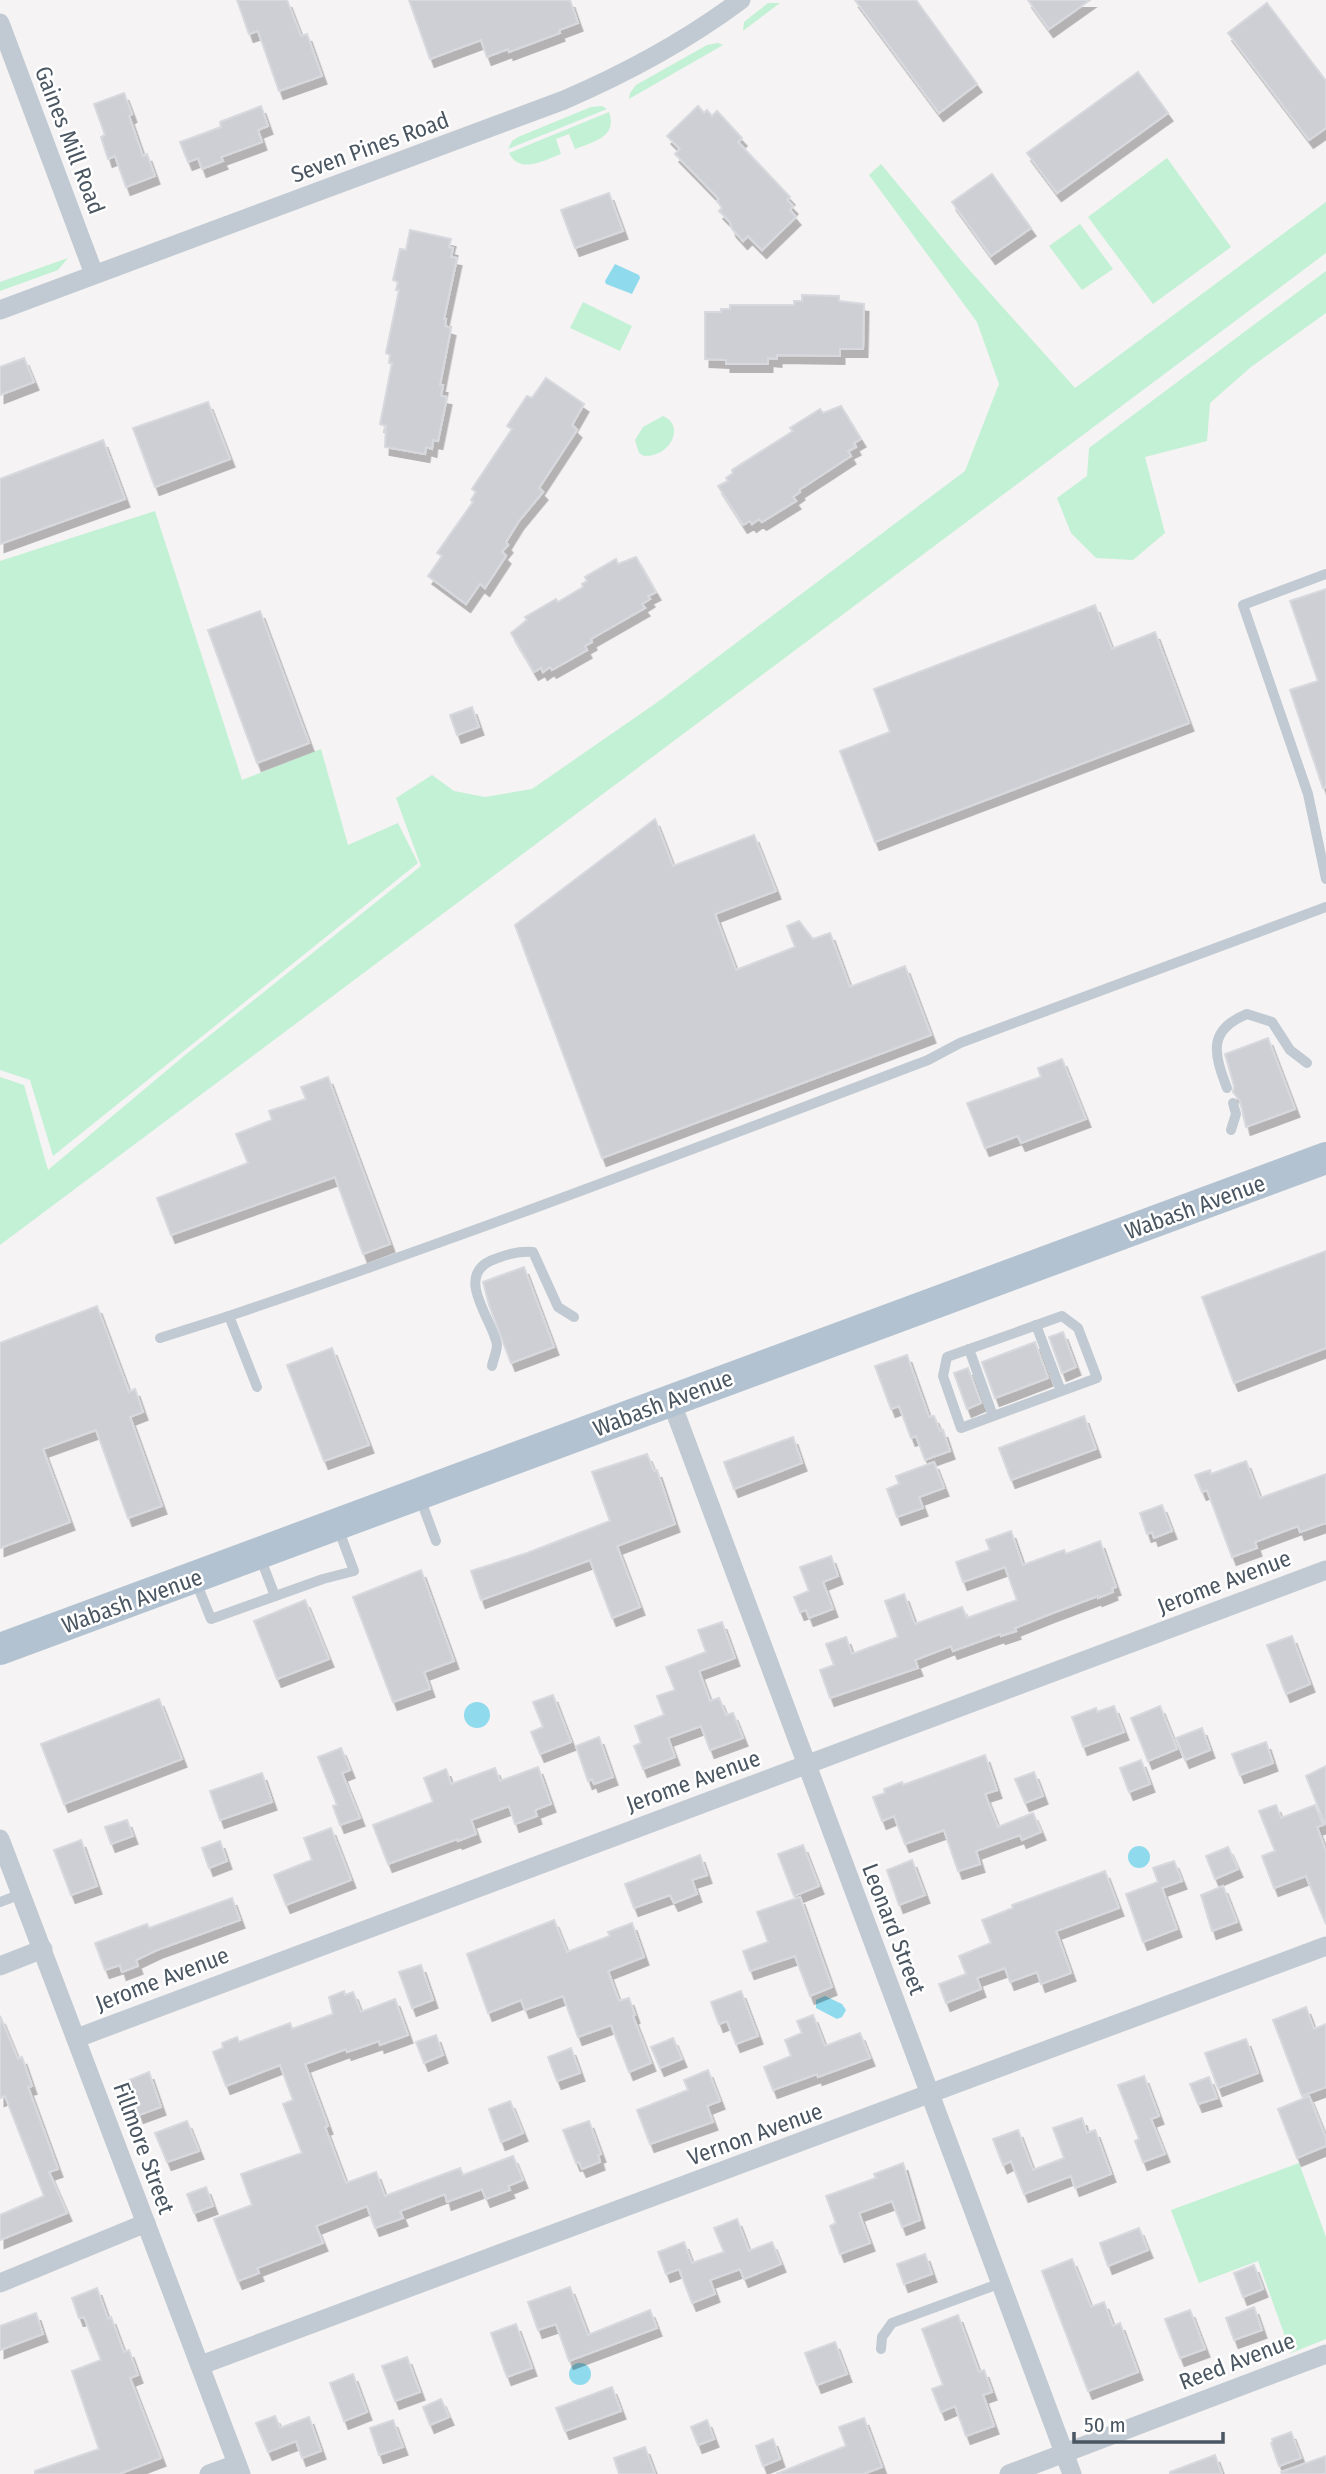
<svg xmlns="http://www.w3.org/2000/svg" width="1326" height="2474" viewBox="0 0 1326 2474" font-family="'Fira Sans Condensed',sans-serif">
<defs>
<filter id="shadow"><feDropShadow dx="4.5" dy="8" stdDeviation="0" flood-color="#0004"/></filter>
</defs>
<rect width="100%" height="100%" fill="#f5f3f3"/>
<!-- green -->
<g fill="#c3f1d5">
<path d="M768,3h12l-37,28 1,-9z"/>
<path d="M718,43l5,2 -94,54 1,-6 6,-8 71,-40z"/>
<path d="M602,106l5,3 -99,40 4,-8 6,-4 73,-30z"/>
<path d="M609,112c9,25 -16,30 -34,37l-6,-15 -13,5 5,15c-17,6 -41,21 -52,-1z"/>
<path d="M1167,158l64,89 -78,57 -65,-87z"/>
<path d="M881,164l83,100 111,124 251,-186v51l-1326,992v-168l24,8 24,85 136,-114 237,-190 -25,-68 36,-23 22,16 31,6 47,-8 127,-88 306,-230 34,-87 -22,-62 -108,-147z"/>
<path d="M1080,224l33,45 -31,21 -33,-44z"/>
<path d="M68,258l-10,12 -58,21v-9z"/>
<path d="M1326,271v42l-75,54 -41,36 -3,38 -62,16 20,76 -32,27 -37,-2 -25,-25 -14,-35 30,-22 2,-28z"/>
<path d="M583,302l49,24 -12,25 -50,-23z"/>
<path d="M663,416c23,10 7,41 -19,40l-5,-3 -4,-13 8,-13z"/>
<path d="M155,511l87,269 79,-31 27,96 50,-22 20,40 -365,293 -23,-76 -30,-10v-509z"/>
<path d="M1299,2163l27,74v102l-35,14 -33,-92 -59,22 -28,-73z"/>
</g>
<!-- water -->
<g fill="#90daee">
<path d="M615,264l24,11 1,3 -8,16 -26,-10 -1,-3z"/>
<circle cx="477" cy="1715" r="13"/>
<circle cx="1139" cy="1857" r="11"/>
<path d="M825,1996l17,8 4,6 -4,7 -5,2 -21,-11v-8z"/>
<circle cx="580" cy="2374" r="11"/>
</g>
<!-- building -->
<g fill="#cdcfd5" stroke="#d7d9de" stroke-width="2" filter="url(#shadow)">
<path d="M237,0h50l14,36 6,-2 15,42 -43,15 -21,-60 -9,3z"/>
<path d="M409,0h161l8,23 -19,7 1,3 -51,19 -1,-3 -21,8 -6,-17 -51,19z"/>
<path d="M855,0h61l61,84 -38,29z"/>
<path d="M1028,0h62l-41,29z"/>
<path d="M1267,3l59,78v47l-17,12 -81,-107z"/>
<path d="M1138,72l30,41 -111,80 -30,-40z"/>
<path d="M124,93l8,21 -3,2 14,40 4,-2 8,22 -29,11 -11,-31 -7,3 -7,-22 4,-2 -11,-31z"/>
<path d="M261,106l7,20 -10,4 4,12 -41,15 2,4 -21,8 -4,-11 -10,4 -8,-20 41,-15 -1,-5z"/>
<path d="M698,106l6,7 3,-3 5,6 5,-5 25,27 -4,4 52,55 -3,3 6,6 -3,4 6,7 -34,33 -14,-14 -5,5 -11,-12 -2,-7 -11,-11 3,-3 -5,-7 2,-2 -44,-45 5,-5 -13,-13z"/>
<path d="M992,174l39,54 -40,28 -39,-54z"/>
<path d="M609,193l14,38 -48,17 -14,-38z"/>
<path d="M410,230l41,9 -2,8 4,1 -2,9 6,1 -13,61h2l-1,7 6,2 -11,57h3l-2,11 6,1 -9,44 -5,-1 -1,9 -6,-2 -1,7 -40,-7 1,-21 -6,-2 12,-61h-3l1,-8 -4,-2 13,-63h-3l2,-8 -5,-2 7,-31 6,1z"/>
<path d="M802,295l37,1v5l25,3 -1,45h-23v7l-63,-1v4l-9,-1v6h-42v-4l-21,-1v-47h16v-3h9v-4h64v-4h8z"/>
<path d="M24,358l10,24 -34,13v-28z"/>
<path d="M546,378l38,26 -12,21 5,5 -38,58 4,4 -24,29 -13,21 2,3 -6,7 4,4 -21,32 -5,-4 -14,20 -38,-28 14,-20 -5,-3 36,-51 -2,-2 5,-8 -4,-3 40,-60 -5,-3 20,-30 5,2z"/>
<path d="M208,402l22,57 -75,28 -22,-59z"/>
<path d="M841,406l20,33 -7,4 2,4 -8,4 3,5 -52,34 1,2 -7,5 3,4 -34,21 -3,-3 -7,5 -2,-3 -7,4 -25,-39 10,-5 -2,-3 7,-5 -1,-3 61,-39 -3,-3 30,-19 3,4z"/>
<path d="M103,440l22,59 -125,45v-65z"/>
<path d="M636,557l20,35 -8,4 2,3 -8,5 3,4 -54,31 1,3 -7,4 2,4 -35,20 -2,-3 -7,5 -2,-4 -7,4 -23,-39 16,-13 -2,-3 31,-18 2,3 25,-15 -1,-3 5,-3 -2,-4 31,-18 2,5z"/>
<path d="M1326,589v198l-3,1 -33,-98 28,-9 -28,-80z"/>
<path d="M1095,605l17,44 43,-17 34,91 -314,119 -35,-91 50,-19 -16,-43z"/>
<path d="M260,611l49,132 -52,20 -49,-133z"/>
<path d="M472,707l7,20 -22,8 -7,-20z"/>
<path d="M655,819l18,47 81,-31 22,56 -61,23 21,56 59,-23 -8,-21 12,-5 14,18 17,-6 20,54 55,-21 26,69 -329,123 -87,-233z"/>
<path d="M1268,1038l27,71 -49,18 -6,-26 -7,-9 1,-6 -9,-32z"/>
<path d="M1062,1059l24,60 -65,24 -3,-7 -33,12 -18,-45 74,-26 -3,-9z"/>
<path d="M328,1077l62,167 -27,10 -28,-77 -164,58 -14,-37 91,-35 -12,-29 36,-14 -3,-9 37,-12 -5,-12z"/>
<path d="M1326,1251v97l-92,35 -32,-86z"/>
<path d="M524,1267l30,80 -43,16 -22,-58 -6,-23z"/>
<path d="M97,1306l32,86 6,-3 8,23 -13,5 32,89 -34,12 -32,-88 -53,19 27,73 -70,26v-205z"/>
<path d="M1063,1332l13,35 -14,6 -13,-36z"/>
<path d="M1035,1342l13,36 -53,20 -13,-36z"/>
<path d="M332,1348l37,97 -45,16 -37,-96z"/>
<path d="M907,1355l22,62 5,-1 6,15 3,-1 7,21 -25,9 -9,-24 -5,2 -12,-32 -8,3 -16,-43z"/>
<path d="M968,1368l13,35 -14,6 -13,-36z"/>
<path d="M1084,1416l12,33 -85,31 -12,-32z"/>
<path d="M793,1437l9,26 -68,26 -10,-27z"/>
<path d="M647,1454l7,17 3,-1 18,54 -58,22 23,61 -28,11 -22,-58 -109,40 -10,-29 56,-18 83,-32 -18,-49z"/>
<path d="M1246,1461l14,37 66,-24v49l-26,9 -2,-6 -43,16 2,6 -25,9 -25,-67 -5,2 -7,-17 15,-5 1,4z"/>
<path d="M934,1462l10,26 -25,9 4,11 -26,9 -10,-28 12,-5 -3,-8z"/>
<path d="M1162,1505l10,26 -18,7 -2,-6 -5,2 -7,-21z"/>
<path d="M1011,1531l12,34 41,-15 2,4 34,-13 16,46 -4,1 1,4 -15,6v-2l-48,18 -35,14 1,3 -15,5 -1,-2 -47,17 -2,-5 -36,14 3,8 -88,30 -10,-28 14,-5 -8,-21 20,-7 6,17 46,-17 -13,-36 19,-7 11,30 47,-17 5,11 50,-18 -12,-33 -42,15 -7,-20 34,-12 -4,-10z"/>
<path d="M831,1556l7,20 -15,6 10,27 -24,9 -3,-8 -6,2 -6,-15 15,-6 -9,-24z"/>
<path d="M421,1570l33,91 -30,11 6,17 -37,13 -40,-105z"/>
<path d="M305,1600l24,59 -52,20 -23,-58z"/>
<path d="M722,1622l13,36 -36,13 11,30 9,-3 7,17 7,-2 10,25 -33,12 -9,-24 -33,12 7,19 -32,12 -9,-23 7,-3 -6,-17 29,-11 -7,-19 18,-6 -9,-23 40,-15 -8,-22z"/>
<path d="M1292,1636l18,48 -24,10 -19,-49z"/>
<path d="M553,1695l18,47 -31,12 -9,-22 12,-5 -10,-25z"/>
<path d="M159,1699l23,60 -118,45 -23,-60z"/>
<path d="M1114,1706l10,26 -41,15 -11,-30 24,-9 1,4z"/>
<path d="M1160,1706l17,43 -29,12 -17,-43z"/>
<path d="M1202,1728l8,22 -25,10 -9,-22z"/>
<path d="M599,1737l14,40 -19,7 -2,-5 -4,2 -12,-35z"/>
<path d="M1266,1742l7,21 -33,12 -8,-21z"/>
<path d="M341,1748l9,22 -8,3 18,45 -20,7 -7,-19 4,-1 -19,-48z"/>
<path d="M985,1755l12,35 -12,4 13,33 35,-14 8,19 -19,8 -2,-5 -44,16 4,13 -22,7 -14,-41 -39,14 -11,-28 -12,5 -9,-24 12,-4 -1,-4 18,-7 1,3z"/>
<path d="M1141,1760l9,24 -21,8 -9,-24z"/>
<path d="M1326,1766v58h-1l-19,-48z"/>
<path d="M538,1767l13,37 -16,6 2,6 -22,8 -6,-18 -38,14 5,14 -18,7 -1,-2 -69,25 -15,-39 60,-23 -9,-24 22,-9 5,15 44,-16 5,13z"/>
<path d="M1034,1772l9,24 -18,7 -10,-24z"/>
<path d="M262,1773l10,29 -52,18 -10,-29z"/>
<path d="M1276,1805l5,13 34,-13 8,20 -6,2 9,24v73l-20,-48 -32,12 -12,-32 13,-5 -16,-40z"/>
<path d="M127,1820l6,16 -22,8 -6,-17z"/>
<path d="M331,1828l20,52 -65,25 -12,-30 38,-15 -8,-22z"/>
<path d="M81,1840l16,46 -26,9 -17,-45z"/>
<path d="M220,1841l7,20 -18,7 -7,-20z"/>
<path d="M803,1845l16,41 -25,10 -16,-42z"/>
<path d="M1228,1847l10,22 -23,10 -9,-23z"/>
<path d="M700,1855l7,20 -15,5 5,14 -23,9 -4,-8 -36,13 -9,-24z"/>
<path d="M912,1860l13,35 -26,10 -12,-35z"/>
<path d="M1174,1861l8,20 -20,7 15,41 -34,13 -17,-48 32,-12 -5,-14z"/>
<path d="M1105,1871l14,37 -63,23 15,42 -30,11 -4,-12 -27,10 -5,-14 -28,10 4,11 -35,14 -7,-19 27,-10 -7,-18 32,-13 -9,-23 31,-12 -1,-3z"/>
<path d="M1223,1886l14,36 -25,9 -11,-36z"/>
<path d="M800,1897l32,90 -22,9 -15,-40 -45,15 -7,-20 25,-9 -11,-30z"/>
<path d="M232,1898l8,22 -83,30 -21,10 2,6 -16,6 -2,-7 -15,5 -10,-27 52,-19 2,4z"/>
<path d="M554,1920l13,32 43,-16 -2,-4 24,-9 12,34 -36,14 11,30 10,-3 6,17 -2,1 18,47 -22,9 -18,-47 -33,12 -15,-41 -38,14 -4,-10 -33,13 -21,-59z"/>
<path d="M421,1965l12,35 -21,8 -13,-36z"/>
<path d="M344,1991l1,4 8,-3 8,20 34,-13 13,36 -28,10 -1,-4 -32,11 -1,-3 -41,15 23,62 -3,1 21,56 30,-11 9,24 75,-28 3,7 50,-19 10,24 -15,6 2,4 -24,9 -4,-10 -35,13 -2,-8 -45,17 3,7 -28,10 -8,-22 -51,20 7,17 -66,25 2,5 -21,8 -24,-62 38,-14 -11,-31 61,-21 -19,-49 10,-4 -13,-35 -54,21 -13,-34 10,-4 -1,-5 15,-6 2,5 51,-19 2,6 41,-15 -4,-17z"/>
<path d="M741,1991l17,45 -22,8 -9,-23 -8,3 -8,-22z"/>
<path d="M1306,2007l8,22 12,-5v63l-24,9 -29,-76z"/>
<path d="M813,2015l12,31 35,-13 10,25 -52,19 -1,-3 -44,16 -9,-23 27,-11 -6,-16 17,-7 -5,-12z"/>
<path d="M0,2016l18,43 4,-2 10,29 -4,1 30,82 -9,3 18,41 -67,27v-25l44,-19 -39,-100 -5,2z"/>
<path d="M436,2035l7,20 -19,8 -8,-21z"/>
<path d="M673,2038l9,21 -22,9 -9,-21z"/>
<path d="M1246,2039l12,34 -40,15 -13,-35z"/>
<path d="M571,2048l9,25 -23,8 -9,-24z"/>
<path d="M708,2070l12,31 -13,5 6,16 -63,22 -13,-34 51,-20 -4,-10z"/>
<path d="M149,2072l12,35 -22,8 -12,-34z"/>
<path d="M1144,2076l15,40 -8,3 14,35 -22,8 -8,-21 4,-2 -21,-54z"/>
<path d="M1209,2077l8,21 -19,6 -8,-20z"/>
<path d="M1309,2096l17,42v8l-29,12 -19,-49z"/>
<path d="M510,2101l13,32 -22,9 -12,-33z"/>
<path d="M1082,2118l5,15 8,-3 16,44 -36,14 -4,-12 -47,18 -13,-33 -8,4 -10,-26 25,-9 15,40 31,-12 -11,-30z"/>
<path d="M187,2121l12,30 -32,11 -12,-29z"/>
<path d="M589,2121l12,33 -3,1 2,7 -18,7 -3,-7 -3,1 -13,-33z"/>
<path d="M903,2163l17,57 -18,7 -10,-26 -33,12 11,30 -30,11 -10,-28 6,-3 -10,-27 50,-18 -2,-4z"/>
<path d="M206,2187l7,19 -19,7 -7,-19z"/>
<path d="M737,2219l12,32 23,-9 9,22 -37,15 -4,-10 -30,11 5,14 -23,9 -13,-34 -13,5 -8,-22 26,-10 8,21 32,-11 -10,-24z"/>
<path d="M1139,2228l9,22 -40,16 -8,-23z"/>
<path d="M925,2254l7,20 -28,10 -7,-20z"/>
<path d="M1072,2259l19,48 13,-5 9,24 7,-3 18,49 -50,19 -46,-120z"/>
<path d="M1254,2265l9,24 -20,8 -9,-24z"/>
<path d="M570,2287l18,48 62,-25 7,18 -88,33 -13,-37 -18,6 -10,-28z"/>
<path d="M97,2288l11,31 3,-2 13,35 5,-2 9,25 -8,3 31,80 -42,16h-84v-3l64,-22 -27,-78 29,-11 -17,-43 -5,1 -7,-20z"/>
<path d="M1254,2307l8,23 -28,10 -8,-22z"/>
<path d="M1190,2310l15,39 -25,9 -15,-39z"/>
<path d="M36,2313l7,21 -43,16v-24z"/>
<path d="M958,2315l21,57 5,-2 8,22 -9,3 11,31 -28,10 -11,-30 -14,6 -9,-23 11,-4 -21,-56z"/>
<path d="M516,2324l16,44 -25,9 -16,-44z"/>
<path d="M835,2342l12,32 -30,11 -12,-32z"/>
<path d="M407,2357l13,35 -25,9 -13,-35z"/>
<path d="M353,2374l14,38 -23,9 -14,-38z"/>
<path d="M612,2387l9,24 -56,20 -9,-23z"/>
<path d="M441,2399l8,18 -19,8 -7,-18z"/>
<path d="M275,2416l5,12 29,-11 12,34 -19,7 -6,-17 -28,11 -12,-29z"/>
<path d="M864,2418l18,49 -19,7h-87l70,-28 -7,-19z"/>
<path d="M393,2420l10,27 -24,8 -9,-27z"/>
<path d="M707,2420l7,19 -16,6 -7,-18z"/>
<path d="M1291,2432l10,26 -22,8 -8,-23 2,-1 -1,-3z"/>
<path d="M773,2439l7,20 -17,7 -7,-20z"/>
<path d="M645,2447l10,27h-36l-5,-16z"/>
<path d="M1215,2455l7,19h-52v-2z"/>
<path d="M1326,2456v18h-44l-1,-2z"/>
</g>
<g fill="none" stroke-linecap="round" stroke-linejoin="round">
<!-- service -->
<g stroke="#c1cad2" stroke-width="10">
<path d="M1326,574l-83,31 65,189 18,85"/>
<path d="M1227,1088c-13,-34 -20,-58 20,-74l25,8 18,28 17,13"/>
<path d="M1231,1130l5,-16 -3,-11"/>
<path d="M1062,1316l16,12 19,50 -136,50 -18,-52 4,-19z"/>
<path d="M1036,1325l25,66"/>
<path d="M160,1338l69,-22"/>
<path d="M969,1349l24,67"/>
<path d="M492,1366c1,-6 5,-15 5,-21 -4,-25 -42,-67 -7,-84 15,-6 26,-10 43,-9l25,55 16,10"/>
<path d="M257,1387l-28,-71c235,-79 467,-168 699,-256l32,-17 366,-136"/>
<path d="M420,1498l16,43"/>
<path d="M260,1557l15,39"/>
<path d="M196,1582l15,37 112,-40 31,-8 -16,-43"/>
<path d="M0,1902l21,-8"/>
<path d="M881,2349l1,-12 10,-14 109,-40"/>
</g>
<!-- minor -->
<g stroke="#c1cad2" stroke-width="19">
<path d="M0,23l94,251"/>
<path d="M0,310l564,-210c63,-27 122,-59 177,-100"/>
<path d="M671,1401l401,1073"/>
<path d="M0,1839l241,635"/>
<path d="M0,1966l43,-17"/>
<path d="M77,2038l1249,-468"/>
<path d="M0,2283l146,-60"/>
<path d="M201,2365l1125,-419"/>
<path d="M209,2474l28,-10"/>
<path d="M1009,2474l317,-120"/>
</g>
<!-- primary -->
<path stroke="#b3c2d1" stroke-width="32" d="M0,1649l1326,-491"/>
</g>
<g text-anchor="middle" dominant-baseline="central" stroke-width="5" stroke-linejoin="round" paint-order="stroke">
<!-- street labels -->
<g font-size="23" fill="#4a5661" stroke="#fff">
<text transform="translate(70 140) rotate(69)">Gaines Mill Road</text>
<text transform="translate(370 147) rotate(-20)">Seven Pines Road</text>
<text transform="translate(1195 1207) rotate(-20)">Wabash Avenue</text>
<text transform="translate(663 1403) rotate(-21)">Wabash Avenue</text>
<text transform="translate(1224 1582) rotate(-21)">Jerome Avenue</text>
<text transform="translate(132 1601) rotate(-20)">Wabash Avenue</text>
<text transform="translate(693 1781) rotate(-20)">Jerome Avenue</text>
<text transform="translate(894 1929) rotate(69)">Leonard Street</text>
<text transform="translate(162 1979) rotate(-21)">Jerome Avenue</text>
<text transform="translate(755 2134) rotate(-20)">Vernon Avenue</text>
<text transform="translate(144 2148) rotate(70)">Fillmore Street</text>
<text transform="translate(1237 2361) rotate(-21)">Reed Avenue</text>
</g>
</g>
<!-- scale -->
<path d="M1074 2432v10h149v-10" fill="none" stroke="#4a5661" stroke-width="3.5"/>
<text x="1084" y="2432" font-size="21" fill="#4a5661" stroke="#ffffff" stroke-width="5" paint-order="stroke">50 m</text>
</svg>
